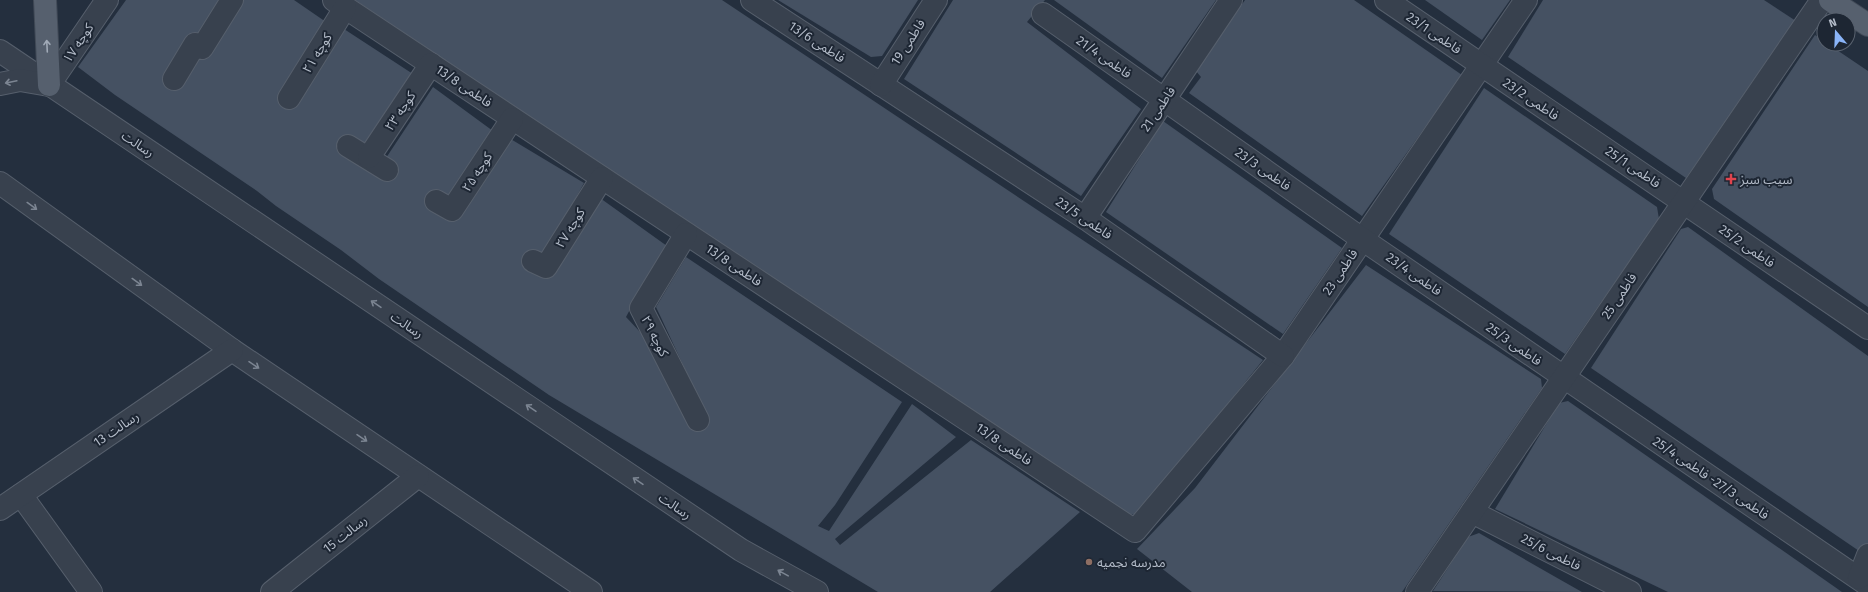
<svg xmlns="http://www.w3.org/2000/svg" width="1868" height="592" viewBox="0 0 1868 592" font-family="'Fira Sans','Noto Sans Arabic',sans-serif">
<rect width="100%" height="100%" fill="#242f3e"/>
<!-- building -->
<g fill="#455162">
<path d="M126,0h99l-60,77 75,-77h54l32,22 -49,76 17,10 50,-79 69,45 -46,78 17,9 49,-74 60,44 -46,71h-17l30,16 49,-80 75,45 -43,78 9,13 50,-76 67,48 -22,35 -19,36 16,17 65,82 -51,-109 30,-50 216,145 -67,103 -17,21 11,5 83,-127 44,33 -121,102 5,6 131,-105 109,72 -90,80h-112l-329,-197 -170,-116 -38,-29 -65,-44 -19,-15 -142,-96 -37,-28z"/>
<path d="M355,0h367l541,360 -124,154 -12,1z"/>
<path d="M778,0h140l-36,56 -11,1z"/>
<path d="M953,0h92l-18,22 114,87 -60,87 -177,-117z"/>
<path d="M1054,0h162l-54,78z"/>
<path d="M1245,0h109l108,75 -100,141 -173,-123 12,-16 -5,-6z"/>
<path d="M1425,0h85l-28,40z"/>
<path d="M1543,0h221l32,21 -110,157 -178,-121z"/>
<path d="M1815,35l9,6v3h4l40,27v236l-154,-108 -2,-10z"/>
<path d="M1484,88l173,119 2,12 -94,135 -176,-120z"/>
<path d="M1163,121l179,127 -59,86 -177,-122z"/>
<path d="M1688,227l180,129v191l-3,8 -274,-187 90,-139z"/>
<path d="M1366,265l175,114 1,9 -140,204h-210l-55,-43 58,-61z"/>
<path d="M1568,401l244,170 30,21h-174l-173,-83 64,-106z"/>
<path d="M1479,533l80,46 23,13 -149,-1 35,-54z"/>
</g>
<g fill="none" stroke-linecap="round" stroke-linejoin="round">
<!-- minor casing -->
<g stroke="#565f6c" stroke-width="24">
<g id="minor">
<path d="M334,0l801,531 148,-175 243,-356"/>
<path d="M752,0l333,218 198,138"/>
<path d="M1386,0l482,328"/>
<path d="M1043,14l319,225 506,346"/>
<path d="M0,51l741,499 76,42"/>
<path d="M174,79l21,-35 7,4 30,-48"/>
<path d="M0,84l20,-4 29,5 58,-85"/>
<path d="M881,85l55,-85"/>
<path d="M289,98l56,-90"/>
<path d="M348,146l39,24"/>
<path d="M369,157l62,-93"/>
<path d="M0,183l232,167 359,242"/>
<path d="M436,201l16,9 60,-91"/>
<path d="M1085,218l146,-218"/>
<path d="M686,234l-45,74 57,112"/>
<path d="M533,261l13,6 56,-89"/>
<path d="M21,495l70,97"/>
<path d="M0,509l232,-159"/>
<path d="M1472,512l158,80"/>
<path d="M1859,578l9,-23"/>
<path d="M272,592l146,-116"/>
<path d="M1417,592l405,-592"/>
</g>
</g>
<!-- major casing -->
<g stroke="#414a57" stroke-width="24">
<g id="major">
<path d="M45,0l4,85"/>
<path d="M1830,0l38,25"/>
</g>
</g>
<!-- minor -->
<use href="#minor" stroke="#38414e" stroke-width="22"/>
<!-- major -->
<use href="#major" stroke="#56606e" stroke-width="22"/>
</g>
<!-- one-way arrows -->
<defs><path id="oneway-shaft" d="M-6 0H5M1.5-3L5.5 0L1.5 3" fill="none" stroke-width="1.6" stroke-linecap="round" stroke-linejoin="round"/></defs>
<use stroke="#a1aab7" href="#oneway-shaft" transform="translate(47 46) rotate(-93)"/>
<g stroke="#7c8592">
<use href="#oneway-shaft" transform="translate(11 82) rotate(168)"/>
<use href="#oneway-shaft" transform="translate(32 206) rotate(36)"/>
<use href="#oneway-shaft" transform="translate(137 282) rotate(36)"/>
<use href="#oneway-shaft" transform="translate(376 304) rotate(-146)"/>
<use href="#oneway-shaft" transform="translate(254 365) rotate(34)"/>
<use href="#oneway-shaft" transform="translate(531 408) rotate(-146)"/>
<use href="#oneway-shaft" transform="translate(362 438) rotate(34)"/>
<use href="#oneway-shaft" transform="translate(638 481) rotate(-146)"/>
<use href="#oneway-shaft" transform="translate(783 573) rotate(-151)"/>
</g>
<!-- markers -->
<path fill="#e0444e" stroke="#1d2633" stroke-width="1.5" d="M1729 173h4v4h4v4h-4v4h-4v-4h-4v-4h4z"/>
<circle fill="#8d6e63" stroke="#1d2633" stroke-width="1.5" cx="1089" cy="562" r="4"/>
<g text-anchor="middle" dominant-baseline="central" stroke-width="4" stroke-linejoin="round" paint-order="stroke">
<!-- street labels -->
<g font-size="13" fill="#b4bcc9" stroke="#1d2633">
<text transform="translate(1434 33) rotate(34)">فاطمی 23/1</text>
<text transform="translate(817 42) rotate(33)">فاطمی 13/6</text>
<text transform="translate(908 42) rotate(-57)">فاطمی 19</text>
<text transform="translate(78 43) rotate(-56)">کوچه ۱۷</text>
<text transform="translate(317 53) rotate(-58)">کوچه ۲۱</text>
<text transform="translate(1104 57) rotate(35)">فاطمی 21/4</text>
<text transform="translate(464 86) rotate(34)">فاطمی 13/8</text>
<text transform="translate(1531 99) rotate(34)">فاطمی 23/2</text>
<text transform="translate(1158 109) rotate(-56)">فاطمی 21</text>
<text transform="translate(400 111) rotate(-56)">کوچه ۲۳</text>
<text transform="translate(138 144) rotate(34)">رسالت</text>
<text transform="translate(1633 167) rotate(34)">فاطمی 25/1</text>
<text transform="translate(1263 169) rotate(35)">فاطمی 23/3</text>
<text transform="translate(477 172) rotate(-57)">کوچه ۲۵</text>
<text transform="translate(1084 218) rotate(34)">فاطمی 23/5</text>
<text transform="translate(570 228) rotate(-58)">کوچه ۲۷</text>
<text transform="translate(1747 246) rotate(35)">فاطمی 25/2</text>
<text transform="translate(734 265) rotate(34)">فاطمی 13/8</text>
<text transform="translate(1340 272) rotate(-56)">فاطمی 23</text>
<text transform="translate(1414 274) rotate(35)">فاطمی 23/4</text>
<text transform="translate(1619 296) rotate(-56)">فاطمی 25</text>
<text transform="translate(407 325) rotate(34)">رسالت</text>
<text transform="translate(655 336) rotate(63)">کوچه ۲۹</text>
<text transform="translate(1514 344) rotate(35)">فاطمی 25/3</text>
<text transform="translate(116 429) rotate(-34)">رسالت 13</text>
<text transform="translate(1004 444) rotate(34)">فاطمی 13/8</text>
<text transform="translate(1711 478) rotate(34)">فاطمی 27/3- فاطمی 25/4</text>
<text transform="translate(675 506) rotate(34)">رسالت</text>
<text transform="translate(345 534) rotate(-38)">رسالت 15</text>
<text transform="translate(1551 552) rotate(27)">فاطمی 25/6</text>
</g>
<!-- poi labels -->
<g font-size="13" fill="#b4bcc9" stroke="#1d2633" text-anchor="start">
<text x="1740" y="179">سیب سبز</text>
<text x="1097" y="562">مدرسه نجمیه</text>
</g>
</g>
<!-- north arrow -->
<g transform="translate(1836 32) rotate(341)"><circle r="19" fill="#1d2633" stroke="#59626f"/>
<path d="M0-3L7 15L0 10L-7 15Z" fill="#8ab4f8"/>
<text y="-6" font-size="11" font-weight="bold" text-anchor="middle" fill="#b4bcc9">N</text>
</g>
</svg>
